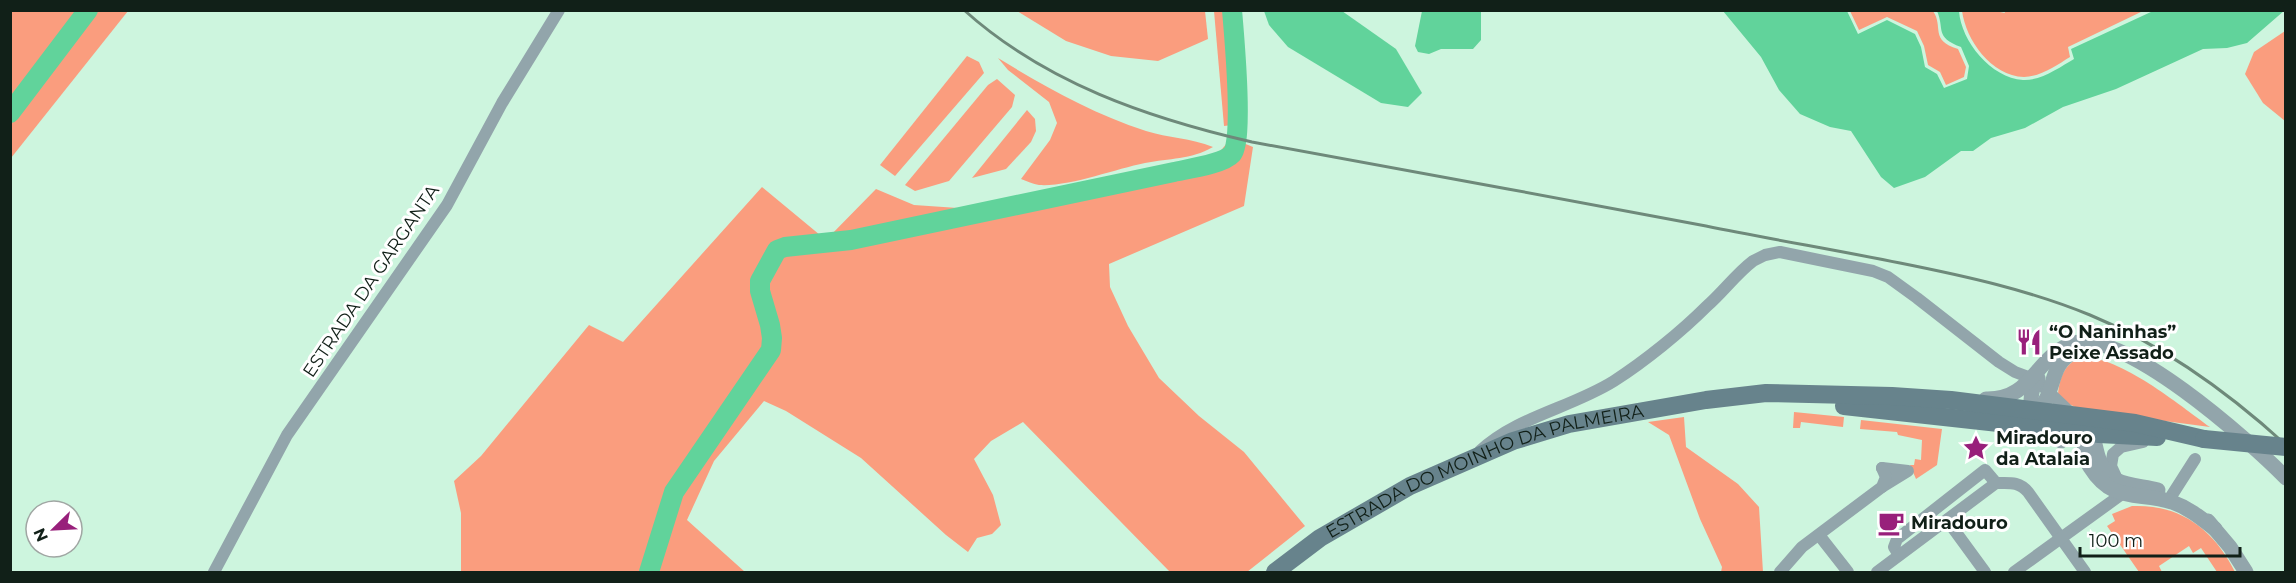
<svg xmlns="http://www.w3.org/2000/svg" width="2296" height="583" viewBox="0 0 2296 583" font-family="Montserrat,sans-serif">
<rect width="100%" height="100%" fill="#cdf5de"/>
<!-- green -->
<g fill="#fa9d7e">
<path d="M10,11h118l-117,147h-1z"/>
<path d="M1017,11h188l3,28 -50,22 -47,-5 -45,-15z"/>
<path d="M1214,11h26l1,113 -17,2z"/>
<path d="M1850,11h83c11,16 -4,29 25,38l8,18 -2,10 -18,8 -6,-13 -12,-7 -4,-19 -7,-15 -30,-14 -28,13z"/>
<path d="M1962,11h33l10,2 -1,-2h139l-75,36 2,10c-13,8 -30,20 -46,20 -33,-1 -58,-37 -62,-66z"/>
<path d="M2285,31v90l-22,-18 -18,-29 9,-22z"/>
<path d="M967,56l12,6 5,11 -89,103 -15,-11z"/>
<path d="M998,58c49,30 94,55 148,73 22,7 45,7 67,16 -23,13 -43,11 -68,16 -30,6 -76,24 -106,22 -6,-1 -12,-4 -18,-6l29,-39 7,-17 -8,-21 -41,-32z"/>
<path d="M997,79l18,16 -3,12 -63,74 -34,10 -10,-6 83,-100z"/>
<path d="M1027,110l8,9 1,12 -5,11 -25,27 -34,9z"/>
<path d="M1231,138l22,9 -9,59 -135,58 1,23 18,39 31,52 40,38 45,36 61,74 -58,46h-77l-147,-150 -32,19 -17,18 19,36 8,30 -9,9 -15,4 -9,14 -22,-17 -85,-77 -75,-47 -22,-10 -50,60 -27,59 58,52h-284v-59l-7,-32 27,-25 108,-131 34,17 139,-155 64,53 50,-51 38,16 44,3 252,-44z"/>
<path d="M2080,357c39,-2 98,47 130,70l-129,-17 -12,-6 -11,-10c2,-17 6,-29 22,-37z"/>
<path d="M1794,412l50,5 -1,10 -42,-5 -1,6h-7z"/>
<path d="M1684,417l2,30 52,37 21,23 4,65h-42l1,-5 -22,-48 -31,-84 -21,-13z"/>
<path d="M1861,420l81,9 -5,36 -21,14 -6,-14h4l1,-6 6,1 1,-20 -24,-5 -1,-3 -37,-3z"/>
<path d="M2132,506c49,-2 82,24 103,66h-18l-16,-24 -8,5 -4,-7 -30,20 3,6h-23l-32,-46 8,-5 -3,-7z"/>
</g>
<!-- water -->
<g fill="#61d39b">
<path d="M2285,10l-38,33 -20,5 -24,1 -87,40 -53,18 -38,21 -34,10 -18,13h-12l-36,26 -31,11 -13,-11 -30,-46 -21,-4 -30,-13 -21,-24 -18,-33 -38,-46h124l11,23 29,-14 28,14 6,13 4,20 12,7 7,14 23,-9 2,-13 -8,-19c-27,-10 -16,-18 -24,-36h22c2,30 32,67 64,69 18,1 37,-13 51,-21l-3,-10 82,-38z"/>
<path d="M1342,11l54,38 26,44 -14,14 -27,-4 -93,-56 -19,-22 -5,-14z"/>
<path d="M1422,11h59v29l-8,9h-32l-12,5 -11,-2 -3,-6z"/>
</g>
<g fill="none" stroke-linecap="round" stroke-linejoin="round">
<!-- river -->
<g stroke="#61d39b" stroke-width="20">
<path d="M10,113l78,-103"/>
<path d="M649,572l25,-80 97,-142 1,-12 -2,-13 -10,-34v-10l17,-31 8,-3 66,-7 323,-68c13,-3 49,-8 58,-18 12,-13 2,-120 0,-144"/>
</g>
<!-- minor -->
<g stroke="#92a5ab" stroke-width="12">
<path d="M1480,451c38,-35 91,-43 134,-70 31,-20 67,-49 93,-75 16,-14 29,-32 46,-45l12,-6 15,-3 93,19 15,6 29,21 82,64 16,10 21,8 37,35"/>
<path d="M1882,468l26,3 -26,16"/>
<path d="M2117,479l-6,-13 2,-12 8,-7 22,-5"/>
<path d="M2172,495l23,-36"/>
<path d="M1947,520l38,52"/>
<path d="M1819,535l29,37"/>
<path d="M1899,555l-5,-8 3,-8 88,-69 11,13"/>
<path d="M214,572l73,-137 160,-230 55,-102 57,-93"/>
<path d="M1780,572l22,-25 80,-60 4,-10 -4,-9"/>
<path d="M1877,572l119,-89c13,0 23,-2 32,9l57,80"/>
<path d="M2014,572l108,-78 5,-6"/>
</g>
<!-- tertiary -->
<g stroke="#92a5ab" stroke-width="15">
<path d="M2038,378c-18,30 2,43 23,63"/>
<path d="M1986,399c46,1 48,-40 85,-55 48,-20 181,99 215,134"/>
<path d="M2030,417c3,-3 8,-6 11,-10 16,-19 7,-43 35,-56"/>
<path d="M2089,427c6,11 6,21 10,32 9,28 35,25 59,31"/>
<path d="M2100,429l-12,8c-6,11 -4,21 2,30 23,37 48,24 82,35 17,6 29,16 43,27"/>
<path d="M2208,521l22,26 16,25"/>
</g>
<!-- secondary -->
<g stroke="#67838c" stroke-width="18">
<path d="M1844,406l255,28 58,3"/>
<path id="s1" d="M1275,572l45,-34 90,-52 103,-45 56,-17 137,-24 60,-7 126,3 59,4 184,23 69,16"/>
</g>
<!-- rail -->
<path stroke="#6e897a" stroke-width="3" d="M964,10c81,73 184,108 288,132 151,28 303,55 454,84 64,13 129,24 194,37 65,13 129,27 190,52 73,30 138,77 196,130"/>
<!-- secondary-bridge -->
<path stroke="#67838c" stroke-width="18" d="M2204,439l82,8"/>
</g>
<!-- icons -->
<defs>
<g id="restaurant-bare" transform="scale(2.07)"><path d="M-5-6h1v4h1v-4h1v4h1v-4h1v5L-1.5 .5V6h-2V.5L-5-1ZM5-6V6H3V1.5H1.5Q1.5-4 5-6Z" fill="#98207b" stroke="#fff" stroke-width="2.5" paint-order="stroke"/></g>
<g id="sight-bare" transform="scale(2.07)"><path d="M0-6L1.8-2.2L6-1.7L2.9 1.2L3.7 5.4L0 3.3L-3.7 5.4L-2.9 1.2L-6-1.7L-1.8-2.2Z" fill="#98207b" stroke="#fff" stroke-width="2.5" paint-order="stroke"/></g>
<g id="cafe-bare" transform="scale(2.07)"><path d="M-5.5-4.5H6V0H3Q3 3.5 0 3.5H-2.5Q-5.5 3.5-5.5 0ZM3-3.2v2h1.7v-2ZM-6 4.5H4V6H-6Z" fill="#98207b" stroke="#fff" stroke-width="2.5" paint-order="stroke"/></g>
</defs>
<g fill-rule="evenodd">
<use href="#restaurant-bare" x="2029" y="342"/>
<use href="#sight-bare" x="1976" y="448"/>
<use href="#cafe-bare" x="1891" y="523"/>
</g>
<g text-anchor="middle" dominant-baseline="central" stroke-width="6" stroke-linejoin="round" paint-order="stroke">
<!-- street labels -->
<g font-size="18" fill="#112018" stroke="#fff">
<text transform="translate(371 281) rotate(-56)">ESTRADA DA GARGANTA</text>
<text stroke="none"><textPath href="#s1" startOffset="236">ESTRADA DO MOINHO DA PALMEIRA</textPath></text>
</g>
<!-- poi labels -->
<g font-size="18" font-weight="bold" fill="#112018" stroke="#fff" text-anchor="start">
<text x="2049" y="332">“O Naninhas”<tspan x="2049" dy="21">Peixe Assado</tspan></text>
<text x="1996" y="438">Miradouro<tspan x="1996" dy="21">da Atalaia</tspan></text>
<text x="1911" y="523">Miradouro</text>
</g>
</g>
<!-- border -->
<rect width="2296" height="583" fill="none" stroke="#112018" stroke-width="24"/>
<!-- north arrow -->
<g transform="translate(54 529) rotate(246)"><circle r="28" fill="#ffffff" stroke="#a0a6a3" stroke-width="1.5"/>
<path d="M0-4.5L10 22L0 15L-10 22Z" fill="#98207b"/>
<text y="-9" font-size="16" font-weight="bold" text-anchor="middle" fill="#112018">N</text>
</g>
<!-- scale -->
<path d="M2080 547v9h160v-9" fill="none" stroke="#112018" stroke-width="3"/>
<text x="2089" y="547" font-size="18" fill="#112018" stroke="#ffffff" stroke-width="4.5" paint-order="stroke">100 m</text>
</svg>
